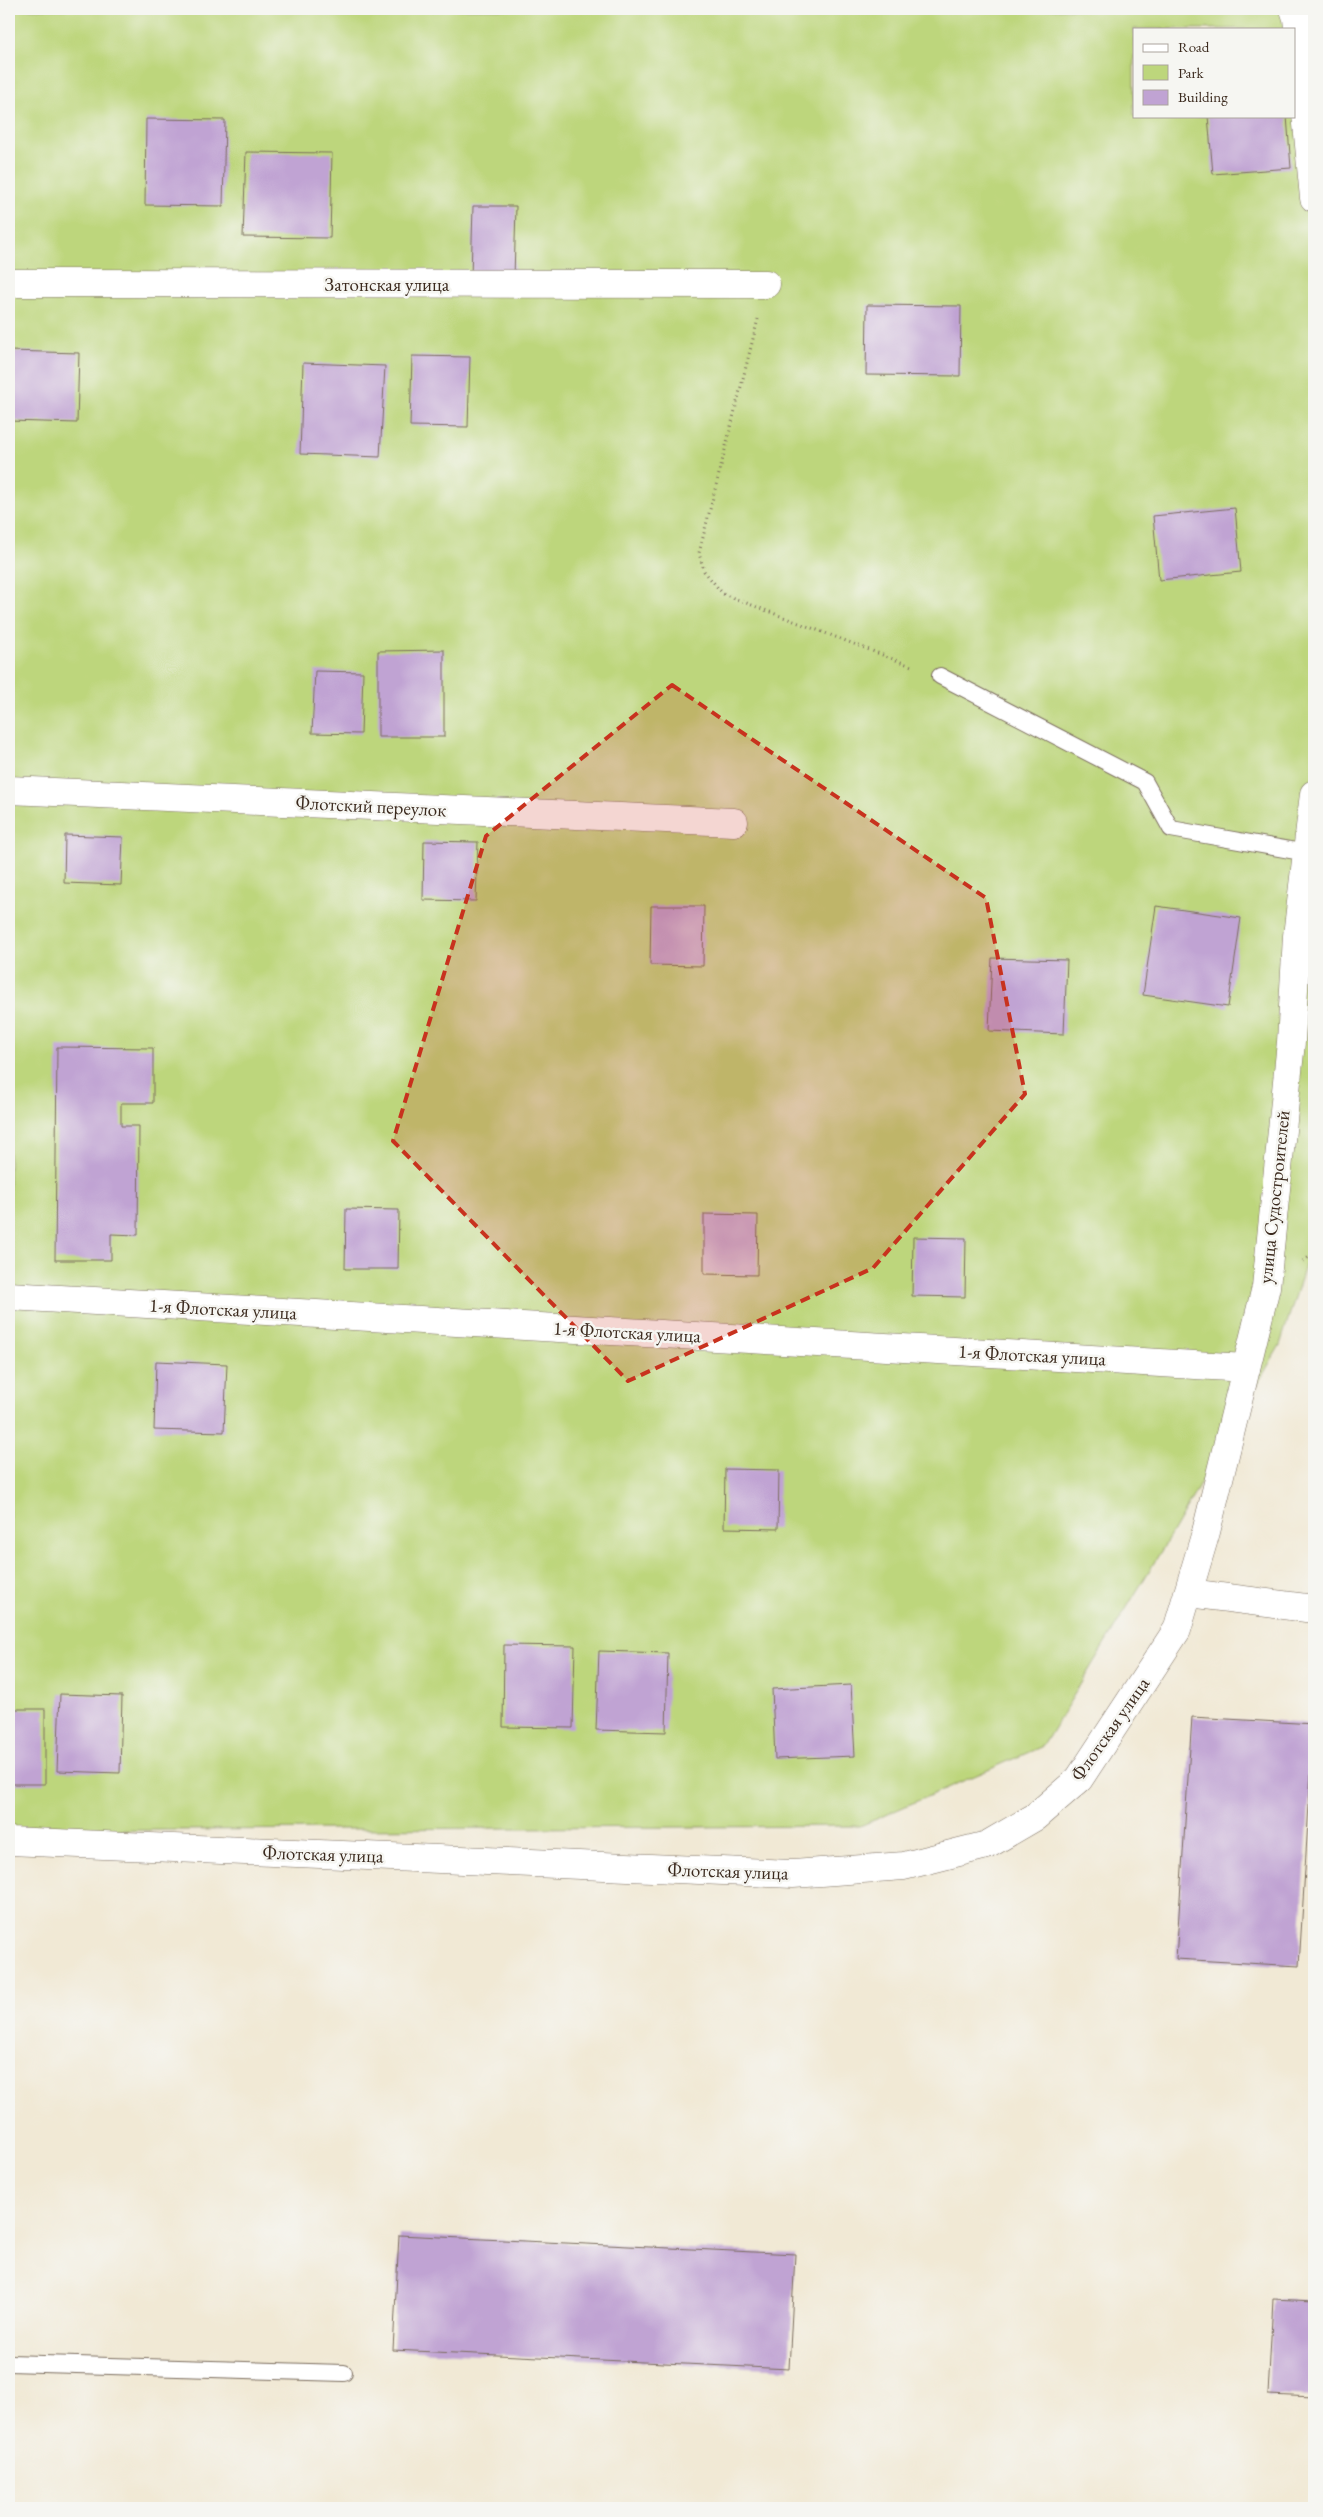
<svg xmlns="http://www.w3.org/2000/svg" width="1323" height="2517" viewBox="0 0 1323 2517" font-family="'EB Garamond',serif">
<rect width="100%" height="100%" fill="#f6f6f2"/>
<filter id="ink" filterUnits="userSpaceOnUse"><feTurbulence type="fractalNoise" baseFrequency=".02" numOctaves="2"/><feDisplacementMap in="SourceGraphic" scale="10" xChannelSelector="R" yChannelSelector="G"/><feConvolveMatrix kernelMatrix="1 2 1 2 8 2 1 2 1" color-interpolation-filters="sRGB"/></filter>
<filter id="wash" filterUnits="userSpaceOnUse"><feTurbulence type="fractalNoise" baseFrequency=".0096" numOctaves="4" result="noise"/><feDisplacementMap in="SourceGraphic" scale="20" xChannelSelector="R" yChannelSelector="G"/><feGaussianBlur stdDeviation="1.12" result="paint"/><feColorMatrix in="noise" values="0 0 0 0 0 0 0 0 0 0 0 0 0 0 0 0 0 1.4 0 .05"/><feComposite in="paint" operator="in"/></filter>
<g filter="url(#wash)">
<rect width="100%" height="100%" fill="#f1e9d5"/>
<!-- green -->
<path fill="#bdd67c" stroke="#7c804d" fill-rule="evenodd" d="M9,9h1305v1229l-34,107 -108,188 -129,213 -183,80 -851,5zM1134,29h160v87h-160z"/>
<g id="blocks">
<!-- building -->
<g fill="#c0a3d3">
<path d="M1208,116h79l4,52 -78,6z"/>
<path d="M146,119l79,1 -2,86 -78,-1z"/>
<path d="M246,152l86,1 -2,85 -87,-1z"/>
<path d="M473,206h43l-2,72 -43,-1z"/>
<path d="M867,305l94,1 -1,70 -94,-1z"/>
<path d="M9,351l70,2 -2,70 -68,-2z"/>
<path d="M412,356l58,1 -2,70 -58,-1z"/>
<path d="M303,363l82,3 -5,91 -80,-3z"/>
<path d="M1235,508l6,64 -82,8 -6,-64z"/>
<path d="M444,650v87h-66v-86z"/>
<path d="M315,671l48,1 -2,62 -49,-1z"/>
<path d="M65,835l58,2 -2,48 -57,-2z"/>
<path d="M424,841l54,1 -2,59 -53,-1z"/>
<path d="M651,906h53l-1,60 -53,-1z"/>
<path d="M1156,906l85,12 -13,89 -85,-12z"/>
<path d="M992,958l75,2 -3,74 -75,-3z"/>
<path d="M57,1047l96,1v55h-32v23h18l-1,109 -27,-1v26h-56z"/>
<path d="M346,1209l53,1 -1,59h-53z"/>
<path d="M704,1214l54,1 -1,60 -53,-1z"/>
<path d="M913,1237l53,1 -1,59 -53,-1z"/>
<path d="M156,1361l71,3 -3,68 -70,-2z"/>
<path d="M725,1469l54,1 -1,59 -54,-1z"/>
<path d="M504,1645l71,1 -2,82 -70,-1z"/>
<path d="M599,1651l69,2 -2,79 -70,-2z"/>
<path d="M851,1685l4,71 -80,3 -3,-70z"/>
<path d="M60,1694l62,2 -2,77 -63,-2z"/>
<rect x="9" y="1709" width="36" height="75"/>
<path d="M1192,1717l122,7 -15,242 -123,-7z"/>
<path d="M399,2235l396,19 -6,115 -396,-19z"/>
<path d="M1273,2299l41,2v96l-46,-2z"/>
</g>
</g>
</g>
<g filter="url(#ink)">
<use href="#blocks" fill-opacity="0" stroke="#7b6d5e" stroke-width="1"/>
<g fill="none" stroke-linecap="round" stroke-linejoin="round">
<!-- service casing -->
<g stroke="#7b6d5e" stroke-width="18">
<g id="service">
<path d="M940,676l205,106 26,47 136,24"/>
<path d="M9,2363l335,10"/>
</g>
</g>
<!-- minor casing -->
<g stroke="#7b6d5e" stroke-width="29">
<g id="minor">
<path d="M1294,9l3,9 17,180"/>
<path d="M9,283l757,1"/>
<path d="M9,790l725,32"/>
<path d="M9,1296l1237,72"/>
<path d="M1189,1593l125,16"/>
<path d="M9,1841l784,33 111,-8 83,-21 48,-28 44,-38 98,-149 29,-98 60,-245 25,-245 6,-106 17,-142"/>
</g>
</g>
<!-- path -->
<g stroke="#7b6d5e" stroke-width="3" stroke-dasharray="1 4" stroke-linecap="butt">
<path d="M758,319l-59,234 5,18 19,23 191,73"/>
<path d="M1303,1261l11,-7"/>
</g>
<!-- service -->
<use href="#service" stroke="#fff" stroke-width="16"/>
<!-- minor -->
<use href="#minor" stroke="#fff" stroke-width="28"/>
</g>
</g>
<!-- marked area -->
<path fill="#c8321e" fill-opacity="0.2" stroke="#c8321e" stroke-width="4" stroke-dasharray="10 6" stroke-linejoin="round" d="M672,685l314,213 39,196 -152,174 -245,113 -235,-240 93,-305z"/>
<g text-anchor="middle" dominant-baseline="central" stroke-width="5" stroke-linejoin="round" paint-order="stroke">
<!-- street labels -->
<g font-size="19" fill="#3b2a1e" stroke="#f6f6f2">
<text x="387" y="284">Затонская улица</text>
<text transform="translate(371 806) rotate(3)">Флотский переулок</text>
<text transform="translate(1274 1197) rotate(-84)">улица Судостроителей</text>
<text transform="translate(223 1309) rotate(3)">1-я Флотская улица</text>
<text transform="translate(627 1332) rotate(3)">1-я Флотская улица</text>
<text transform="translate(1032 1355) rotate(3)">1-я Флотская улица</text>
<text transform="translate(1110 1729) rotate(-55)">Флотская улица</text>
<text transform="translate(323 1854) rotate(2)">Флотская улица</text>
<text transform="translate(728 1871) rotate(2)">Флотская улица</text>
</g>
</g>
<!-- margin -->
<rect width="1323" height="2517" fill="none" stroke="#f6f6f2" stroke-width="30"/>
<!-- legend -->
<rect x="1133" y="28" width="162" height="90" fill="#f6f6f2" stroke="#aba49d"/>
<rect x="1143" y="44" width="25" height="8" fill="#ffffff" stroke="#aba49d"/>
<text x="1178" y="52" font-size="15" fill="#3b2a1e">Road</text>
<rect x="1143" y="65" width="25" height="15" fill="#bdd67c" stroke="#aba49d"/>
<text x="1178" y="78" font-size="15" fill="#3b2a1e">Park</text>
<rect x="1143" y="90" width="25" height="15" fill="#c0a3d3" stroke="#aba49d"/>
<text x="1178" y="102" font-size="15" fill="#3b2a1e">Building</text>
</svg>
